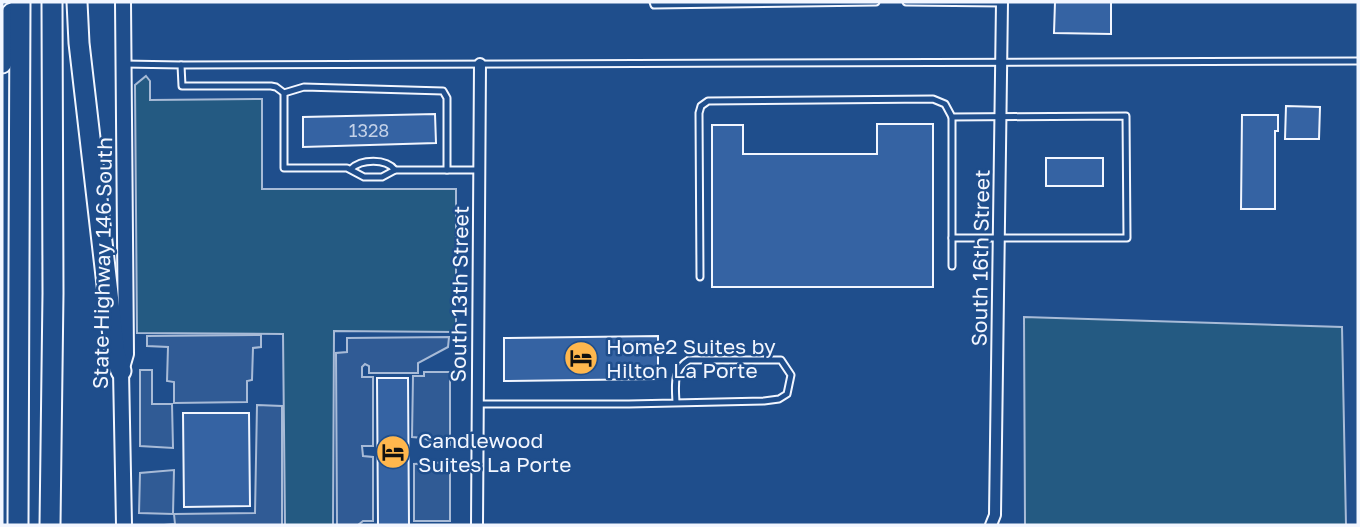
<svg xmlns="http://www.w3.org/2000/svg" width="1360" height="527" viewBox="0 0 1360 527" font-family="'Golos Text',sans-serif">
<rect width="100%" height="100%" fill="#1f4e8c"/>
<!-- green -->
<g fill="#245a82" stroke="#a8bbd7" stroke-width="2">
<path d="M146,76l4,5v19l112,-1v90h194v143l-122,-1 -1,194h-48l-2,-191 -146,-1 -2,-248z"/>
<path d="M1024,317l318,10 4,198h-321z"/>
</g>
<!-- parking -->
<g fill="#305b95" stroke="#a8bbd7" stroke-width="2">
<path d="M261,335v12l-8,1 -1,32 -5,1v21l-73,1v-21l-7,-1 1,-34 -21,-1v-10z"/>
<path d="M449,337l-1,10 -30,16v10h-49v-7l-4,-2 -3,3v10h11v69h-11l1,10 10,1v64h-10l-5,4h-21l-1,-172 11,-1v-14z"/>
<path d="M140,370h12v34h20l1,44 -33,-2z"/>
<path d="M424,372h26v73l-11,1 -15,-8 -12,-1 1,-61h11z"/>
<path d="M257,405l25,1v119h-118l11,-1 -1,-10 81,-1z"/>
<path d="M450,462v59h-36v-57z"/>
<path d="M174,470l-1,44 -34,-1 1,-40z"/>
</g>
<!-- building -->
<g fill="#3563a3" stroke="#f2f6ff" stroke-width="2">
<path d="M1055,2h56v32l-57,-1z"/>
<path d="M1286,106l34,1 -1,32h-34z"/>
<path d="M435,114l1,29 -133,4v-30z"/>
<path d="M1242,115h36v16h-3v78h-34z"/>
<path d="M877,124h56v163h-221v-162h31v29h134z"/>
<rect x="1046" y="158" width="57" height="28"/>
<path d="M658,336v43l-154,2v-43z"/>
<path d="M377,378h31l1,147h-31z"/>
<path d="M183,413h66l1,93 -66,1z"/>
</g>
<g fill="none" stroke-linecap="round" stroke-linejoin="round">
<!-- service casing -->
<g stroke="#f2f6ff" stroke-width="9">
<g id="service">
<path d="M653,2l1,3 222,-3"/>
<path d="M906,2l96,1"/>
<path d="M124,64l57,1 1,21h89l5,1 8,6 20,-6 139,4 4,7v72"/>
<path d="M181,65l1177,-4"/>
<path d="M284,93v75h63l17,9h18l13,-7h84"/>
<path d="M351,169c10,-10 35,-11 44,1"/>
<path d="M952,266v-149"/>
<path d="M700,277l-1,-164 2,-7 7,-5 225,-2 12,5 7,13 174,-1 1,122h-175"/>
<path d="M477,404h152l135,-3 15,-2 8,-5 4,-19 -10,-15h-92c-16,9 -14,25 -13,42"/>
</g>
</g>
<!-- minor casing -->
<g stroke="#f2f6ff" stroke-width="14">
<g id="minor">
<path d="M477,525l3,-461"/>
<path d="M991,525l4,-10 7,-513"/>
</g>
</g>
<!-- secondary casing -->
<g stroke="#f2f6ff" stroke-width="18">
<path id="secondary" d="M123,2l3,352 -5,17 3,154"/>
</g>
<!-- motorway casing -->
<g stroke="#f2f6ff" stroke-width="23">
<g id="motorway">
<path d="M77,2l2,41 36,311 6,17"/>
<path d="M2,63l10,-50"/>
<path d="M18,525l2,-523"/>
<path d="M50,525l3,-232 -1,-291"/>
</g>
</g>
<!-- service -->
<use href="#service" stroke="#1f4e8c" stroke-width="5"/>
<!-- minor -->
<use href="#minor" stroke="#1f4e8c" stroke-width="10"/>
<!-- secondary -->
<use href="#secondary" stroke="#1f4e8c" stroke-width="14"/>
<!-- motorway -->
<use href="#motorway" stroke="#1f4e8c" stroke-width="19"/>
</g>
<!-- icons -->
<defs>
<g id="hotel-disc" transform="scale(1.75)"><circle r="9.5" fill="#ffb74d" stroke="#1f4e8c"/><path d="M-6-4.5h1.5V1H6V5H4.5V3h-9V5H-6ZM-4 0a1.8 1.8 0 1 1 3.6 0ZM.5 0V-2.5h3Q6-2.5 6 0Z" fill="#111"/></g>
</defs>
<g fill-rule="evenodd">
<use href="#hotel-disc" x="581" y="358"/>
<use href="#hotel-disc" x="393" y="452"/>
</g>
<g text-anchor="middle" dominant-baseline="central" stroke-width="5" stroke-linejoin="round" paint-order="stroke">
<!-- number labels -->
<g font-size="18" fill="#c3d1e8">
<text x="369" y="130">1328</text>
</g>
<!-- street labels -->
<g font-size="21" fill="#f2f6ff" stroke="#1f4e8c">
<text transform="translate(980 258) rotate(-89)">South 16th Street</text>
<text transform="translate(102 263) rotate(-89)">State Highway 146 South</text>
<text transform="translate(459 294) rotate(-89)">South 13th Street</text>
</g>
<!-- poi labels -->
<g font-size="21" fill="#f2f6ff" stroke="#1f4e8c" text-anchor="start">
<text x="606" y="346">Home2 Suites by<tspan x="606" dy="24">Hilton La Porte</tspan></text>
<text x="418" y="440">Candlewood<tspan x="418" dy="24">Suites La Porte</tspan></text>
</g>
</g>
<!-- border -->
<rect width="1360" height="527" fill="none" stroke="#f2f6ff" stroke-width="7"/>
</svg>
